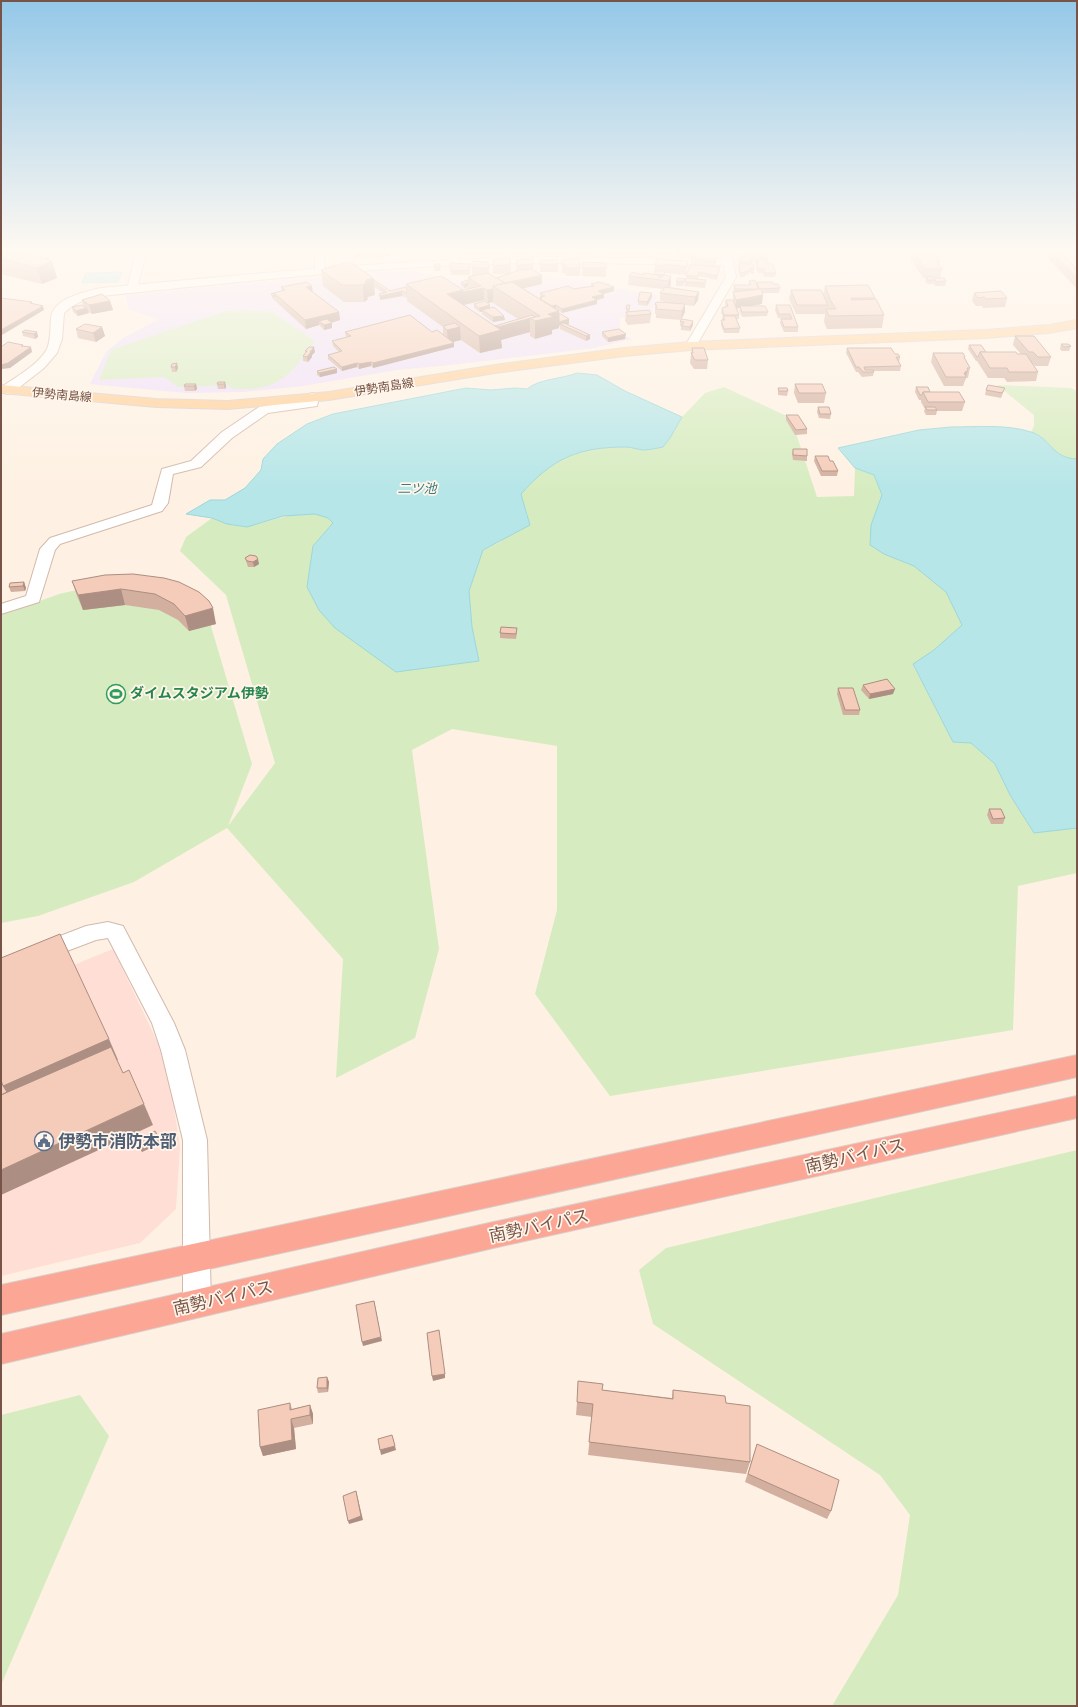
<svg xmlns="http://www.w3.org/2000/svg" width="1078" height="1707" viewBox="0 0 1078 1707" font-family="'Alegreya Sans','Noto Sans JP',sans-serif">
<rect width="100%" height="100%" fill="#fef1e3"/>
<!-- commercial -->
<path fill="#ffded6" d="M113,949l54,113 13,85 -4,62 -36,34 -139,33v-290l70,-20z"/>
<!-- education -->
<path fill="#eedffa" d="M409,270l68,14 57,-9 76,8v4l47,8 -6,22h-31v17l12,5 -38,9 -144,17 -53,5 -94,16 -60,6 -57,1 -96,-9 16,-32 17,-14 36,-19 -30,-9 -4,-15 120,-12z"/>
<!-- green -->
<g fill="#d6ecc0">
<path d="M241,310l31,2 43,29c-18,25 -31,46 -65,48 -9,0 -15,2 -23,-4l-49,2 -14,-10 -65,3 12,-30 112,-38z"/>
<path d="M997,385l74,3 6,3v68c-20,-1 -30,-17 -46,-27l3,-6v-11z"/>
<path d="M724,387l67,31 26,79 37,-1 1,-28 19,7 8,21 -11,29 13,29 30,12 32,26 17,33 -29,25 -21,15 40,77h18l24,22 15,31 24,38 43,-5v45l-59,13 -5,144 -403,66 -75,-102 22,-84v-164l-105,-17 -40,21 27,199 -24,89 -79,40 7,-119 -116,-131 -93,54 -96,34 -37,7v-308l58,-21 44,-10 107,39 42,141 -24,62 47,-63 -49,-168 -46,-44 6,-14 26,-19c11,4 24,10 36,8 25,-4 63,-24 86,-4l-21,24 166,115 -7,-34 -3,-36 14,-41 17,-8 28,-26 -7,-22 15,-17 27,-19 32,-10 33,-1 16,3 26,-12 12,-21 23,-24z"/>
<path d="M1077,1150v556h-245l66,-111 12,-80 -30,-40 -227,-151 -14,-54 27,-22z"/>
<path d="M80,1395l29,41 -108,249v-270z"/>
</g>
<!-- water -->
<g fill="#b6e6e8" stroke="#9bd7db">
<path d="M122,272l-4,10 -36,1 4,-10z"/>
<path d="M577,373l20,2 28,16 57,26 -12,21 -7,9c-6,1 -13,3 -19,3 -6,0 -12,-3 -18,-3 -48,0 -73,11 -105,47l9,31 -47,25 -14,41 3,36 7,34 -83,11 -61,-44 -16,-18 -12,-23 6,-41 20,-23 -5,-5 -13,-4 -32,2 -36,11 -20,-3 -15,-6 -26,-4 24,-14h15l20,-12 16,-18 2,-11 14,-15 30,-20 26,-10 133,-26 25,2 24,-2 12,1c11,-10 35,-10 50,-16z"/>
<path d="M951,427c24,0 56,-3 80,5 20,6 20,26 46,27v369l-43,5 -24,-38 -15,-31 -24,-21 -18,-1 -40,-78 21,-14 28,-25 -16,-33 -32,-26 -30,-12 -14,-9 1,-20 11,-30 -8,-20 -19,-7 -17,-20 81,-18z"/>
</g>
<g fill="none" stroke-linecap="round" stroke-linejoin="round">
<!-- street casing -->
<g stroke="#d2b9ab" stroke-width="2">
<g id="street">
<path d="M136,253h10l-9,36 -5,3 -5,-3z"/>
<path d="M315,253h10l-1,20 -4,1 -5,-3z"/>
<path d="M447,253h10l2,9 -1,2h-8z"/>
<path d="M721,253h10l5,24 -41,71h-8l-2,-2 41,-69z"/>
<path d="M313,393l6,4 -2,9 -49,7 -36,25 -31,29 -28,7 -5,29 -6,8 -102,33 -5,6 -16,52 -38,12v-10l25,-8 14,-47 10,-11 102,-33 10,-36 29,-8 31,-29 37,-25 48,-7 2,-6z"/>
<path d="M108,922l15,4 51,97 11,27 22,90 4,164 -4,9 -10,4 -10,-4 -4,-9v-164l-22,-90 -9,-27 -44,-85 -12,2 -95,36v-17l85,-33z"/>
</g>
</g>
<!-- secondary casing -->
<g stroke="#d5b8a8" stroke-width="2">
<path id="secondary" d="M540,257l189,2 6,3 -6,3c-92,-1 -184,-4 -275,0 -118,6 -236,19 -353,31 -14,2 -27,7 -37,17l-2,26 -5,14 -13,15 -32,25 -5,1 -6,-3 1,-4c15,-11 36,-22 45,-38 4,-9 3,-21 4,-31 2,-20 34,-26 50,-30 146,-14 292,-28 439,-31z"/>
</g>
<!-- primary casing -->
<g stroke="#d9cfcb" stroke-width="2">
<path id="primary" d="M1077,320v8l-28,5 -64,5 -294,12 -67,6 -129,17 -166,27 -101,9 -72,-2 -155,-14v-8l155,14 72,2 101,-9 166,-27 129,-17 67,-6 294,-12 64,-5z"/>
</g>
<!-- highway casing -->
<g stroke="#d9cfcb" stroke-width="2">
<g id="highway">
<path d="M1077,1055v22l-1076,238v-30z"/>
<path d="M1077,1096v22l-588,131 -488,115v-30l488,-111z"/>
</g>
</g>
<!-- street -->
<use href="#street" fill="#fff" fill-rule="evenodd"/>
<!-- secondary -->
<use href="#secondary" fill="#fff" fill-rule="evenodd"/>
<!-- primary -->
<use href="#primary" fill="#ffcf98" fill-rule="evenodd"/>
<!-- highway -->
<use href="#highway" fill="#fca696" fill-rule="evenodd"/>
</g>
<!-- wall -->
<g fill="#d3af9f" fill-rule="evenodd">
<path d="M1,253l29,3 22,5 5,17 -15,6 -41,-10z"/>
<path d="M355,253h35v4l-35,1z"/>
<rect x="464" y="253" width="19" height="2"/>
<path d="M486,253h19v1l-19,1z"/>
<rect x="509" y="253" width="19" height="1"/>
<path d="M532,253h19v2l-19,-1z"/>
<rect x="553" y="253" width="19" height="1"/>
<path d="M576,253h20l-1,2 -19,-1z"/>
<rect x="607" y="253" width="21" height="2"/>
<rect x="633" y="253" width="18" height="2"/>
<path d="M657,253h14v2h-15z"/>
<rect x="677" y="253" width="18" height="4"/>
<path d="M1049,253h13l13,14h2v22l-29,-31z"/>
<path d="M741,255l27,3v4h-2v1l10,10 -1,4h-11l-1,-4h-5l-2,-5v-6h-4l-1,2 3,5v5l-5,-1v2h-4v2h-5l-2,-9v-5l1,-4h2z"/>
<path d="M911,255l29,6 -1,4 3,4 -2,9h-6l12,3 -1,5h-10l-1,-2h-7l-2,-3 1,-3h-3l-9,-14v-1h-2l-2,-4z"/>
<path d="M510,258l1,15 5,-1v-7l17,-7v12l9,14 -19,4 17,11v-6l51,-7v-2l23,7 -10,3v4l-7,2v4l-35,9 -3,-2v2l10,6v5h-2l23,11v4l-4,2 -26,-12v-3h-1v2l-7,2v4l-17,5 -5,-3v-4l-29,8 1,8 -22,5 -19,-13 -8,2 1,1v4l-81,21 -2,-2 -12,3 -2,-2 -15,4 -14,-12v-4l11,-3 -6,-6 -1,-5 15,-4h-1l-1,-5h87l11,3v-8l-36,-26v-3l-5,-2 -22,4 -1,-6 4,-1 -9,-6 1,8 -8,2 1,2 -4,3h-20l-21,-16 -2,-16 52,9 17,12 16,-4v-3l56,6 6,-1v-2l-4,1 -3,-2v-4l7,-2v-3l4,-1v-15l16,1 1,11 7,5 12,-4h-15v-14zM484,300l4,3 5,-1v1l25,16 -23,7 -31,-21z"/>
<path d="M691,258l25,1v8h4l-1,4 -2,9 -18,-4 -1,3 8,1 -1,8 -21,-2 1,-4 6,-17z"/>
<path d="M540,260l18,4v8h-18z"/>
<path d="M562,260l18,8v8h-12l-3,-1v-2h-3z"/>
<path d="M688,261l-1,9 -1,5 -21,-2v2l6,10 -2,2 30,5 -1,8 -4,6 -9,-1v7l-4,8 -25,-2v-4h-1v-9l11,-3 -6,-1v-8l3,-4 -35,-4 1,-9 25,-2 1,-8z"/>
<path d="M583,262l23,1v14l-24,-1z"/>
<path d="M450,263l19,1 1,11h-19z"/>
<path d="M434,264l6,3 1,4h-6z"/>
<path d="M685,279l-1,4 -1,3h-7v-5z"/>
<path d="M749,281l7,4 1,-3 16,2 7,4 -1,5h-17v11l-10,2 16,6 -1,4 -25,1 -3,-7 1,-2h-3l2,7v4h-3l4,9 -1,5h-15l-3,-8v-5h1l1,-4 -2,-3 1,-5 4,-2 -1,-2 1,-4h7l1,-15h15z"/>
<path d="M825,286l50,12v1l9,16 -2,13 -55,1 -3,-7 1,-8h-29l-7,-15 2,-9 32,5z"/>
<path d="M281,287l31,4 27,21 1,8 -9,3 1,5 -8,2 -5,-5 -13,4 -34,-31 -1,-4 11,-3z"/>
<path d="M652,293v4l-5,9 -9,-1v-4z"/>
<path d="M974,293l33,5 -2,9 -22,1 -1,-2h-6l-4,-5z"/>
<path d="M82,300l28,1 3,9 -21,4 -4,-2 1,1 -11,3 -5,-4 -1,-5 11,-2z"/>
<path d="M474,304l16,4 15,12 -12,2 -11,-8v-2h-2l-6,-4z"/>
<path d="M627,305l3,5v2l21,2 -1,9 -22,2 -3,-4z"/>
<path d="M776,305h14l8,22v5h-14l-4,-9 1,-4h4l-7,-1 -3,-8z"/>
<path d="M682,319l11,6 -3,6 -9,-1v-4h-1v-5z"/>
<path d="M102,327l3,9 -9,6 -18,-4 -2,-9z"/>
<path d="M22,332h15l1,5 -3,2 -12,-3z"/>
<path d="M602,332l23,7 -17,3 -6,-6z"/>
<path d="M1015,336l36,21 -3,9h-13l-4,-5 7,11 -2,9 -29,1 -3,-4h-16l-11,-17h-1l-8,-12 1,-4 17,7 35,2 -8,-9z"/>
<path d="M1061,344l10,2 -2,5h-7l-2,-2z"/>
<path d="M692,348l16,12 -1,9h-13l-4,-6z"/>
<path d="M847,348l48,6 5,3 -1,5 2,4 -1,5h-26l-1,5 -11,1 -4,-5h-2l-10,-19z"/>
<path d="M305,351l10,1 -3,3v2l-4,5 -5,-1v-5l3,-3z"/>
<path d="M933,353l32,4v2l5,9 -2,10h-2l-3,8h-19l-13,-24z"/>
<path d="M172,364l6,4 -2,4h-4l-1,-5z"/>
<path d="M317,371l20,2 -17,4 -3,-2z"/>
<path d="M225,382l1,5 -1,2h-7l-1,-5z"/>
<path d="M196,384l1,5 -2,2h-10l-1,-5z"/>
<path d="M795,384l31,9 -2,10h-26l-4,-10z"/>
<path d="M916,387l14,5 35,10 -3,9h-25l-1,4h-10l-2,-4 1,-2 -4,-7v-2h-2l-4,-8z"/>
<path d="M778,388l10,3 -1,5 -9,-1z"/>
<path d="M1005,388l-4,10 -16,-3 1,-5z"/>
<path d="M818,407l13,7 -1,5 -11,-1 -2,-6z"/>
<path d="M786,415l21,14v5l-12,1 -9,-15z"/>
<path d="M793,449l14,7v5l-14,-1 -1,-6z"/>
<path d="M815,456l15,5 8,10 -1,5h-16l-7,-15z"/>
<path d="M245,558l14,6 -5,3h-6z"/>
<path d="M133,574l83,50 -27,7 -11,-11 -19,-10 -34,-5 -42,5 -6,-14 -5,-15z"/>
<path d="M24,582l2,6 -1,3 -14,1 -2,-5z"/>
<path d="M500,633h17l-1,6 -16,-1z"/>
<path d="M863,685l30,9 -24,5 -8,-9z"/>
<path d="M838,688l22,22 -1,5h-16l-6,-21z"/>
<path d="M989,809l16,9 -2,6h-12l-4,-9z"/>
<path d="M327,1377l2,5 -1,10 -10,1 -1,-5z"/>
<path d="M602,1390l70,8 1,-8 53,13 24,59 -4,12 -158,-19 4,-38 -16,-2 1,-13z"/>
<path d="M290,1403l2,6 18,-4 3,9v10l-19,4 2,21 -33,7 -3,-9z"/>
<path d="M757,1444l74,67 -4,8 -82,-37z"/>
</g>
<!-- shaded-wall -->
<g fill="#ac8e82">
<path d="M49,258l1,4 2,-1 5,17 -15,6 -5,-16 8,-9z"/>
<path d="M542,275v9l-34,8 -3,-8z"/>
<path d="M671,276v9l-3,5v-9z"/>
<path d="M373,278l2,17 -8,2 1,2 -4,3 -1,-17 3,-5z"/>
<path d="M468,283v4l-4,1v-4z"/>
<path d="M312,286l1,8 -7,-7z"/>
<path d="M614,287v4l-16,4v-4z"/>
<path d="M484,288v12l-21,5 -16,-11 16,-4z"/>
<path d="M493,289v13l-5,1 -1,-13z"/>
<path d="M402,291v5l-22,4v-4z"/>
<path d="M699,292l-1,8 -4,6 1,-9z"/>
<path d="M652,293v4l-5,9v-4z"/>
<path d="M604,294v4l-7,2v4l-35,9v-4l30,-12z"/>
<path d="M763,295l-1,9 -22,4v-2v2l-5,1 1,-9z"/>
<path d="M110,301l3,9 -21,4 -3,-9z"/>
<path d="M685,304v8l-4,8 1,-9z"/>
<path d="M490,305v5h-8v2h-2l-1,-4z"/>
<path d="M556,305v4l-9,-2z"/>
<path d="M43,306l1,4 -42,25 -1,-5z"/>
<path d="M87,308l2,5 -11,3 -2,-5z"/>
<path d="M559,311v11l10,-3v5l-6,1 -3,-1v2h-1v2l-7,2v4l-17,5v-18l13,-7z"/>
<path d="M339,312l1,8 -17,5 -4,-4v4l-13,4 -1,-9z"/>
<path d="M504,316l1,4 -12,2v-5z"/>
<path d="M530,318v14l-29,8 1,8 -22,5 -1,-17 14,-7z"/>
<path d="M693,321v4l-3,6v-4z"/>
<path d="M332,323v5l-8,2v-5z"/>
<path d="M102,327l3,9 -9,6 -3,-9z"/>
<path d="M460,327l1,13 -13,3 -1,-13z"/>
<path d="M37,332l1,5 -3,2 -1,-5z"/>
<path d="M626,334l-1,5 -17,3v-4z"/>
<path d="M590,335v4l-4,2v-5z"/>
<path d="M454,343v4l-81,21v-5z"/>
<path d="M31,347l1,5 -22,16 -8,1 -1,-4z"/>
<path d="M314,347l1,5 -3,3v2l-4,5 -1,-5z"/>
<path d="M371,362v4l-12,3v-5z"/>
<path d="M177,363l1,5 -2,4 -1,-5z"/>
<path d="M357,363v4l-15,4v-4z"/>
<path d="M337,369v4l-17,4 -1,-4z"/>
<path d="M968,370l-3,9v1l1,-3 -2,-4z"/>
<path d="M225,382l1,5 -1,2 -1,-5z"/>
<path d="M196,384l1,5 -2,2 -1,-5z"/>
<path d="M258,559l1,5 -5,3 -1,-5z"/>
<path d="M24,582l2,6 -1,3 -2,-5z"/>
<path d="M121,589l4,16 -42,5 -5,-15z"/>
<path d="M213,608l3,16 -27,7 -4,-15z"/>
<path d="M895,689l-2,5 -24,5 1,-5z"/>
<path d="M109,1039l9,21 -103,47 -14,-16v-13z"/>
<path d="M144,1104l9,21 -152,70v-25z"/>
<path d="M159,1138l2,5 -19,9 -3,-5z"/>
<path d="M374,1301l8,40 -19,5 -1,-4z"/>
<path d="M445,1374v4l-12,3 -1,-5z"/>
<path d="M327,1377l2,5 -1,10 -1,-4z"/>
<path d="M310,1405l3,9v10l-3,-9z"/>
<path d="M291,1419l3,9 2,21 -33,7 -3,-9z"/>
<path d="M395,1446l1,4 -15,5 -1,-5z"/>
<path d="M356,1491l7,29 -14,4 -1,-3z"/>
</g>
<!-- building -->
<g fill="#f5cbb9" stroke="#ac8e82">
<path d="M1,253h28l-3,1 15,4h8l-4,1 7,2 -15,7 -36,-10z"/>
<path d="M1053,253h9l15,17v8z"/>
<path d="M741,255h26l1,3h-18l2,4h-12l-1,-3h4z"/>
<path d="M911,255h18h-13l-1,4h-2z"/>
<path d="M916,255h20l4,6h-4l6,8h-17z"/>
<path d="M510,258v7l-17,1v-6z"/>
<path d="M533,258v6h-6v1h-11l1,-5z"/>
<path d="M579,258l1,10h-12l-3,-1v-3h-3v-4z"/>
<path d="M691,258l25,1v3l-25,-2z"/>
<path d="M657,259l31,2 -1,6 -23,-3 -1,2h-8z"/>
<rect x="540" y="260" width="18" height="4"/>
<path d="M757,260h8l1,3h6l4,10h-11l-2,-4h-5l-2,-6h2z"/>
<path d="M472,261l16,1 1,6h-17z"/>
<path d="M583,262l23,1v5h-23z"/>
<path d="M344,263h8l21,15 -7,2v2l-3,3h-21l-21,-15z"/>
<path d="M450,263l19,1 1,6 -19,1z"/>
<path d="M434,264h6v3h-5z"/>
<path d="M739,264h14l1,5h-5l1,2h-5l1,2h-6z"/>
<path d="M690,265l30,2 -3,9 -18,-4 -1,4h-12z"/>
<path d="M532,269l10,6 -37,8 -9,-5 21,-7z"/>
<path d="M655,271h10l-1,4 -10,-1z"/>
<path d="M632,272l11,3 1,-2 15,2 -1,2h4l1,-2 8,1 -3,5 -39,-5z"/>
<path d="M488,273l17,10 -12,3v3l-6,1 -3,-2 -21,4 -1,-2 19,-4 -13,-9z"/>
<path d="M441,276l22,14 -16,4 54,36 -22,6 -73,-52z"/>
<path d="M926,277h7l2,3h-7z"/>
<path d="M678,278l7,1 -2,3 -7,-1z"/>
<path d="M686,278l20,2 -1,3 -20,-1z"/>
<path d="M934,278h10l2,3 -10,1z"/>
<path d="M373,279l17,12 16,-4 1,6 -5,-2 -22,5 -1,-2 8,-2 -13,-10z"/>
<path d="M468,280v3l-4,1 -3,-2z"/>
<path d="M755,280l3,9h-23l-1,-4h17l-2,-4z"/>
<path d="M307,282l5,4 -6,1 33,25 -34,8 -31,-27 11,-3 -4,-3z"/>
<path d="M512,282l47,29 -11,3 5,3 -18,4 -5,-3 10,-2 -47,-30z"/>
<path d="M600,282l14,5 -16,4 6,3 -12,3 5,3 -35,9 -6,-4 -4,1 -12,-7 2,-1 -2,-1 5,-1 -5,-3 28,-7 6,3 20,-3 -3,-2z"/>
<path d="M757,282h15l1,2h5l2,4 -21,1z"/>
<path d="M868,285l7,13h-24l1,2 24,-1 8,16 -55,1 -3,-7h10l-7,-11h1l-5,-12z"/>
<path d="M665,287l34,5 -4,5 -35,-4z"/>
<path d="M761,289l2,6 -27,5 -3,-8z"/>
<path d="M791,290h30l7,15h-31z"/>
<path d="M1001,291l6,7 -21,1 -2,-2 -6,1 -4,-5z"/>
<path d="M640,292l12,1 -5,9 -9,-1z"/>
<path d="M274,293l1,4 -4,-3z"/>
<path d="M102,294l8,7 -21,4 -7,-5z"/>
<path d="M1,298l31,4 -2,1 13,3 -42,24z"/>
<path d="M726,300h7l6,15h-15l-2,-7 6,-2z"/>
<path d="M485,301l5,4 -11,3 -5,-4z"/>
<path d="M656,302l29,2 -3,7 -26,-2 1,-4h-2z"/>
<path d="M82,305l5,3 -11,3 -4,-4z"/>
<path d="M627,305h3l-1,4h-3z"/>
<path d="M776,305h14l8,22h-14l-3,-8h11l-2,-5h-11z"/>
<path d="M740,306h25l3,6h-26z"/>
<path d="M494,307l10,9 -11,1 -11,-7z"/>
<path d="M649,310l2,4 -23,2 -2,-4z"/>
<path d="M559,313l10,6 -10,3z"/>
<path d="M410,315l22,17 5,-2 17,13 -81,20 -2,-1 -12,2 -2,-1 -15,4 -14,-12 14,-4 -10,-10 19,-5 -6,-4z"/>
<path d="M532,315l3,2 -37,10 -3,-1z"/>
<path d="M723,316h12l5,12 -16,1 -3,-9h4z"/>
<path d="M327,319l5,4 -8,2 -5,-4z"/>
<path d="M682,319l11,2 -3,6 -8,-1 2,-4 -4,-1z"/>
<path d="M455,323l5,4 -13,3 -4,-4z"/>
<path d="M564,323l26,12 -4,1 -26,-12z"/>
<path d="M85,324l17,3 -9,6 -17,-4z"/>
<path d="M619,329l7,5 -18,4 -6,-6z"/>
<path d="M25,330l12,2 -3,2 -12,-2z"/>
<path d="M1015,336h19l17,21h-13l-5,-5h-4z"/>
<path d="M8,342l15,3 -2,1 10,1 -23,16 -7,2v-18z"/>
<path d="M1061,344h7l3,2 -7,1z"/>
<path d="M969,345h12l5,7h-6l-2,5h-1z"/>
<path d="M309,347h5l-4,5h1l-4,5 -4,-1 4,-5h-2z"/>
<path d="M692,348h12l4,12h-13l-4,-7h2z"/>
<path d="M847,348h44l4,6h3l2,3h-4l5,9 -37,1 1,3h8l1,2h-11l-4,-5h-3z"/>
<path d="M980,352h36l1,2h9l12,18h-29l-2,-4h-17z"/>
<path d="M933,353h30l2,4h-1l6,11h-3l1,2 -4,3 2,4h-20z"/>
<path d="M177,363l-2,4h-4l1,-3z"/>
<path d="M334,367l3,2 -18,4 -2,-2z"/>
<path d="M218,382h7l-1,2h-7z"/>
<path d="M185,384h11l-2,2h-10z"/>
<path d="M795,384h27l4,9h-27z"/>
<path d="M988,385l17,3 -3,5 -16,-3z"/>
<path d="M916,387h12l2,5h-7l-1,3h-2z"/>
<path d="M778,388h9l1,3h-9z"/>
<path d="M923,392h36l6,10h-37z"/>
<path d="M818,407h11l2,7h-11z"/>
<path d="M925,407h10l2,3h-10z"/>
<path d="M786,415h12l9,14 -11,1z"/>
<path d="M793,449h14v7l-14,-1z"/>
<path d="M815,456h13l2,5h3l5,10h-16z"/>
<path d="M250,555l6,1 2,3 -5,3 -6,-1 -2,-3z"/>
<path d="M133,574l31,4 15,4 20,10 10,9 4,7 -28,8 -11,-12 -19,-10 -34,-5 -43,6 -6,-14 33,-6z"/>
<path d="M24,582l-1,4 -14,1 1,-4z"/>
<path d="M501,627l16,1 -1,6 -16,-1z"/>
<path d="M887,679l8,10 -25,5 -7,-9z"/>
<path d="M838,688h15l7,22h-15z"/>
<path d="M989,809h12l4,9 -12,1z"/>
<path d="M60,934l49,105 -106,47 -2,-6v-122z"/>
<path d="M111,1047l12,26 6,-3 15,34 -143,66v-75z"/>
<path d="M1,1084h1l5,8 -6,3z"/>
<path d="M155,1131l4,7 -20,9 -3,-7z"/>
<path d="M374,1301l7,36 -19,5 -6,-37z"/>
<path d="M439,1330l6,44 -13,2 -5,-43z"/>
<path d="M327,1377v11h-10l1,-10z"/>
<path d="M578,1381l25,3 -1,6 71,9v-9l52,6 1,7 24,3v56l-161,-20 4,-38 -16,-2z"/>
<path d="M290,1403v7l20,-5v10l-19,4 1,21 -32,7 -2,-37z"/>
<path d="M392,1435l3,11 -15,4 -2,-11z"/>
<path d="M757,1444l82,36 -8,31 -83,-37z"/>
<path d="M356,1491l5,25 -13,5 -5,-25z"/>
</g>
<!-- sky -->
<linearGradient id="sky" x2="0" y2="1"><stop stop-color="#94c8e8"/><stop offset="0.51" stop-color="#fff9f2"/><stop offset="1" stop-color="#fff9f2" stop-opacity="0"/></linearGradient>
<rect width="1078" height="492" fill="url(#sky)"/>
<!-- icons -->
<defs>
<g id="stadium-ring" transform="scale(1)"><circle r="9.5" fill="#fff5ea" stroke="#2e9e5b" stroke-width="1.5"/><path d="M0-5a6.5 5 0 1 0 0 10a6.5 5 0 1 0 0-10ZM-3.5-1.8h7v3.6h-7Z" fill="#2e9e5b"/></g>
<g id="civic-ring" transform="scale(1)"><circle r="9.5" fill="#fff5ea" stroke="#5c6f8a" stroke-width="1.5"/><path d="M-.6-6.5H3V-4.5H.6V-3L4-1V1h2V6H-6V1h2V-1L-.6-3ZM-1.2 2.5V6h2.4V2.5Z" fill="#5c6f8a"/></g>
</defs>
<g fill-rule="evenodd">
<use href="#stadium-ring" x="116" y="694"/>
<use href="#civic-ring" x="44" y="1141"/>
</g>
<g text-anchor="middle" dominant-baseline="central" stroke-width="3.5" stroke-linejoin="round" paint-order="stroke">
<!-- far-street labels -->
<g font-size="12" fill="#775447" stroke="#fff5ea">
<text transform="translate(384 387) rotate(-9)">伊勢南島線</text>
<text transform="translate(62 395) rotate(5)">伊勢南島線</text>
</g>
<!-- far-water labels -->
<g font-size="13" font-style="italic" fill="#3a797e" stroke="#fff5ea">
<text x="417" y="489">二ツ池</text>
</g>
<!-- leisure labels -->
<g font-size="14" font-weight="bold" fill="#27864d" stroke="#fff5ea" text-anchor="start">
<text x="130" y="694">ダイムスタジアム伊勢</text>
</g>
<!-- near-service labels -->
<g font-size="17" font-weight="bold" fill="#4e5e75" stroke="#fff5ea" text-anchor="start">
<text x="58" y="1141">伊勢市消防本部</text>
</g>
<!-- near-street labels -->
<g font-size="17" fill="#775447" stroke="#fff5ea">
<text transform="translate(855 1156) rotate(-13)">南勢バイパス</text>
<text transform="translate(539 1226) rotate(-12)">南勢バイパス</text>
<text transform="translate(223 1298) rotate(-13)">南勢バイパス</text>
</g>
</g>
<!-- border -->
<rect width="1078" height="1707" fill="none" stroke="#775447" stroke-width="4"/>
</svg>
